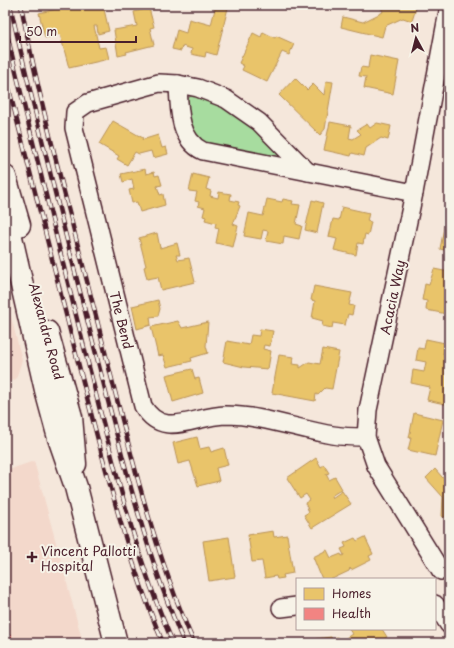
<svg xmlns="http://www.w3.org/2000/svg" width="454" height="648" viewBox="0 0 454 648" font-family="'Playpen Sans',sans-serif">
<rect width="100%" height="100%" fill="#f5e7db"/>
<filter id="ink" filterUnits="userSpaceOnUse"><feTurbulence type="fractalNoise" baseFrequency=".025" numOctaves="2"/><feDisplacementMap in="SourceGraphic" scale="8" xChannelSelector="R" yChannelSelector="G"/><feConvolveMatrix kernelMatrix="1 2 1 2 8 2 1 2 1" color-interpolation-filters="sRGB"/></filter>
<g filter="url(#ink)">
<!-- built -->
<g fill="#f3d8cb">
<path d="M5,293l17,67 -6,19 -11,5z"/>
<path d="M34,461l49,182h-78v-172z"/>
</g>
<!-- green -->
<path fill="#a7dc9f" stroke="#787e65" d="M192,95l45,17 43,43 -3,5 -83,-18 -8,-42z"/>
<!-- homes -->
<g fill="#e9c46a" stroke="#b99257">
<path d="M74,5h29l6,26 -11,3 -1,-8h-3l5,22 7,-1 3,12 -40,9 -9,-34 -15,4 -6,-25z"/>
<path d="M216,5l12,3 -12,47 -10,-3 -1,5 -14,-3 1,-5 -10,-3 -1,5 -9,-2 5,-19 9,3 3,-14 22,6z"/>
<path d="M380,5h27l9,3 -4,13 -9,-3 -18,8 -3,11 -41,-10 2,-10 20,5 20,-10z"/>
<path d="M149,8l5,19 -4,1 4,17 -28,7 1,2 -9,2 -4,-26 23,-4 -3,-14z"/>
<path d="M263,32l12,6 1,-2 18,8 -5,11 -7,-3 -15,30 -25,-12 2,-4 -5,-3 14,-30 8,4z"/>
<path d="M370,55l29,6 -6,33 -29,-6 2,-11 -7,-1 2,-9 7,1z"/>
<path d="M295,78l12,12 6,-6 11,11 2,-14 7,1 -8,47 -5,6 -41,-40z"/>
<path d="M113,121l30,17 -1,2 16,-5 4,13 4,-1 2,7 -15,4 -2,-7 -12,3 -4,-2 -8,13 -10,-6 2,-3 -20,-12z"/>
<path d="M330,122l21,4 -2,12 4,1 8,-5 -4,-4 10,-6 3,4 7,-5 14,3 -3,14 -7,-2 -15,10 -2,8 -12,-3 -1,3 -27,-6z"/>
<path d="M145,169l1,5 8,-2 1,4 4,-1 3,10 -5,1 3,9 3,-1 2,11 -25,7 -3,-10 -5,1 -3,-13 5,-1 -2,-10 -9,3 -2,-8z"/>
<path d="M193,174l16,4 -3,11 5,2 -1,5 8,2 1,-6 12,2 -1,6 9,2 -1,3 2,1 -7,18 5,2 -5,21 -17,-4 3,-15 -4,-1 1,-4 -11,-3 1,-3 -3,-1 2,-8 -7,-2 1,-4 -4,-1 2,-9 -8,-1z"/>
<path d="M267,199l15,3 1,-3 10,2 -1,3 8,1 -4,19 6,2 -3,13 -15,-3 -1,8 -17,-3 2,-10 -5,-1 -2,9 -17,-3 5,-23 14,3z"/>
<path d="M312,200l11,3 -6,30 -12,-3z"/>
<path d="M342,207l27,6 -2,8 4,1 -3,13 -3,-1 -2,10 -5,-1 -2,12 -22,-5 3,-11 -8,-2 4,-18 6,1z"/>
<path d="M446,217l3,1v33l-9,-2z"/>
<path d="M157,233l3,15 17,-5 3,12h-4l2,5 11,-2 6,24 -34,8 -3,-13 -11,2 -3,-12 2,-1 -7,-28z"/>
<path d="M434,269l15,3v40l-2,2 -21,-4 1,-9 -5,-1 3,-16 4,1z"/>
<path d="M314,286l38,7 -3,12 5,1 -2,9 -4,-1 -3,11 -12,-2 -1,5 -10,-2 1,-5 -11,-3 3,-17 -4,-1z"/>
<path d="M158,300l2,9 -2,7 -8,1 1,8 -14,4 -5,-23z"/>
<path d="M178,321l4,7 26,-6 -2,24 2,7 -17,5 1,3 -25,6 -4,-12 -5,1 -7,-29z"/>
<path d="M260,329l13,2 -3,15 -6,-1 -1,4 8,2 -3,18 -24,-2 -21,-5 4,-21 22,4 2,-10 8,1z"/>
<path d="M426,339l19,4 -2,11 6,1 -2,23 2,1v26l-22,-5 3,-13 -19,-4 2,-13 11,2 2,-10 -10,-2 2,-12 6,1z"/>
<path d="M323,349l16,3 -7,37 -7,-1 -7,7 -2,-1 -1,7 -43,-8 7,-38 15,2 -2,7 8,1v3l9,-6 11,2z"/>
<path d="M192,369l3,10 4,-1 4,15 -30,9 -7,-27z"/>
<path d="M414,413l29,7 -8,36 -27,-6 3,-12h-2z"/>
<path d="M197,437l3,12 9,-2 2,5 13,-4 4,17 -12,3 3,13 -21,5 -8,-25 -12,3 -5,-21z"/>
<path d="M316,458l5,9 3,-2 5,8 -3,1 3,6 6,-3 7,12 -11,7 1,2 10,-7 9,13 -39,24 -8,-13 5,-3 -4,-9 5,-3 -4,-6 -6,4 -13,-20z"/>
<path d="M435,469l14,16v32h-7l1,-20 -17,-19z"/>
<path d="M273,531l1,6 13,-2 6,38 -10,2 1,3 -7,1 -1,-3 -11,2 -3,-17 -10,1 -4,-27z"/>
<path d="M229,537l6,40 -26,4 -6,-40z"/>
<path d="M365,537l8,17 -4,2 2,4 -20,10 -1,-2 -1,3 -17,8h-10l-9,-22 14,-7 4,8 10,-4 1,2 2,-1 -3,-6 5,-2 -2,-4 11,-5 2,3z"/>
<path d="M349,629h33l5,8 -10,6h-61v-4l15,-2 1,3 5,-3 3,5 12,-8z"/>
</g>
<!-- health -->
<path fill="#f28482" stroke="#c06668" d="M5,633l5,2 7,8h-12z"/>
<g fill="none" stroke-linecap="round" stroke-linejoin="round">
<!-- street casing -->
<g stroke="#4a1f2b" stroke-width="20">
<g id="street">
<path d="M178,84c1,25 1,56 25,67l211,42"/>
<path d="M308,172l-49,-50 -33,-23 -28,-11 -20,-4 -19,-1 -71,20 -13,9 -1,16 69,278c20,34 50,10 82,9 36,0 72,14 108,20 11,2 22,2 33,2"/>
<path d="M441,571l-65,-105 -10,-29 2,-27 46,-217 35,-187"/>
<path d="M435,604l14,21"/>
<path d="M281,608l16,-2"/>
</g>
</g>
<!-- secondary casing -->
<g stroke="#4a1f2b" stroke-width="25">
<g id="secondary">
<path d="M5,177l14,48"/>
<path d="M5,211l41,179 13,48 17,49 40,156"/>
<path d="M47,332l24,85 4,47"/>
</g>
</g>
<!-- street -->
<use href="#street" stroke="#f7f3e8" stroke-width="17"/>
<!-- secondary -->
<use href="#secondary" stroke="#f7f3e8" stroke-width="22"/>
<!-- rail casing -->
<g stroke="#4a1f2b" stroke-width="4.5">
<g id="rail">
<path d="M10,5c27,117 56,233 86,349 25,97 48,196 88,289"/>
<path d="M21,5c21,109 51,216 78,323 27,106 51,214 95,315"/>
<path d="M5,25c26,113 55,226 83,338 24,94 46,191 85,280"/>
<path d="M5,73c26,102 51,203 77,305 23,89 45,180 81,265"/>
</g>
</g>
<!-- rail -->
<use href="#rail" stroke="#f7f3e8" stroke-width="3" stroke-dasharray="9" stroke-linecap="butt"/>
</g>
</g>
<!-- markers -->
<path fill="#4a1f2b" stroke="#f7f3e8" stroke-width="1.5" d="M30 551h4v4h4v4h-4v4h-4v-4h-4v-4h4z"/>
<g text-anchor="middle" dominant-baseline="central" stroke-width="4" stroke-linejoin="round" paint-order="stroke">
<!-- street labels -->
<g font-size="13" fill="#4a1f2b" stroke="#f7f3e8">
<text transform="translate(392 297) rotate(-78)">Acacia Way</text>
<text transform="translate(122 320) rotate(76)">The Bend</text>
<text transform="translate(47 331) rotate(75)">Alexandra Road</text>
</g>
<!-- poi labels -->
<g font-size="13" fill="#4a1f2b" stroke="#f7f3e8" text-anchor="start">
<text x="41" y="550">Vincent Pallotti<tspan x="41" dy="15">Hospital</tspan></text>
</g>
</g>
<!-- margin -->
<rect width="454" height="648" fill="none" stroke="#f7f3e8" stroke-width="20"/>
<rect x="10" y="10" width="434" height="628" fill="none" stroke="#4a1f2b" stroke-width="1.5" filter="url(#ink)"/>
<!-- legend -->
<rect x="296" y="578" width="140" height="52" fill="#f7f3e8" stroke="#b29e9c"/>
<rect x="304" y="588" width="20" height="12" fill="#e9c46a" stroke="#b29e9c"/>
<text x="332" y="598" font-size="12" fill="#4a1f2b">Homes</text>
<rect x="304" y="608" width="20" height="12" fill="#f28482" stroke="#b29e9c"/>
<text x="332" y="618" font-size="12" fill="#4a1f2b">Health</text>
<!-- north arrow -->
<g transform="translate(416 38) rotate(353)" stroke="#f7f3e8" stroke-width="3" paint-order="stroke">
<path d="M0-3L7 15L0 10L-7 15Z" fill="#4a1f2b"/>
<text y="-6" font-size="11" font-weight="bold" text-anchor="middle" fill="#4a1f2b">N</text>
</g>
<!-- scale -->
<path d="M20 36v6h116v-6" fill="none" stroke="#4a1f2b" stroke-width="2"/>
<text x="26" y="36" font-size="12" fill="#4a1f2b" stroke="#f7f3e8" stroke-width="3" paint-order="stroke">50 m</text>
</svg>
